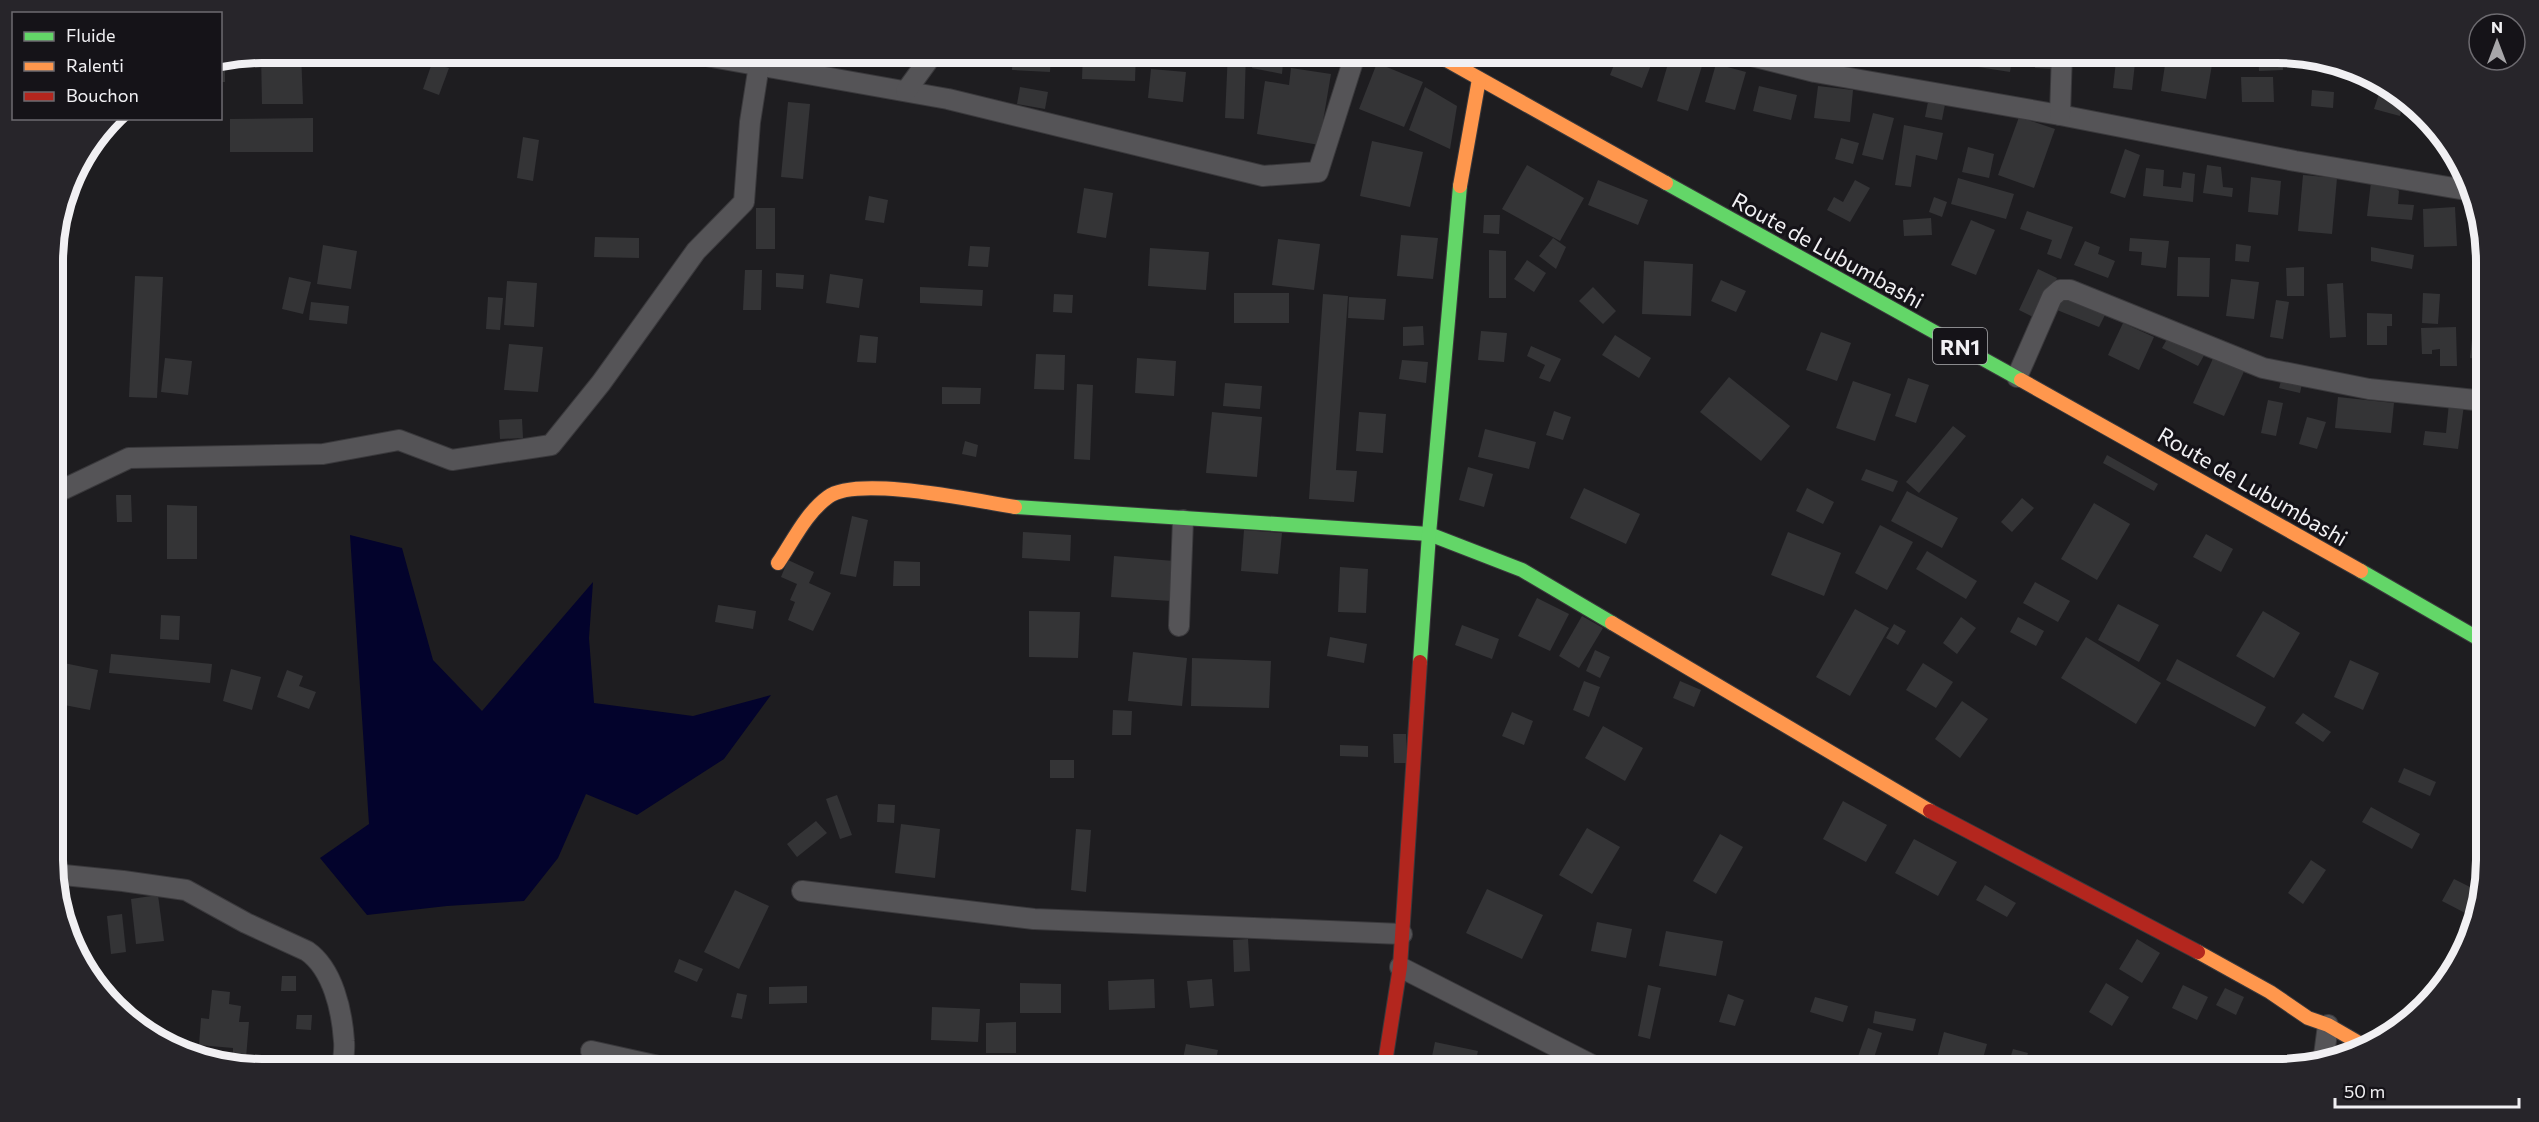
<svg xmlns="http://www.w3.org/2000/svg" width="2539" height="1122" viewBox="0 0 2539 1122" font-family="Commissioner,sans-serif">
<rect width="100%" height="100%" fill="#1e1d20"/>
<!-- water -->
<path fill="#03032c" d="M350,535l52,13 31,112 49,51 111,-129 -4,56 5,65 99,13 78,-21 -47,64 -87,56 -51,-21 -28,64 -34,43 -77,5 -80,9 -47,-57 49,-34z"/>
<!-- building -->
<g fill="#343436">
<path d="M301,52l2,52h-41l-1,-51z"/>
<path d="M394,52h27l-1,13 -26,-1z"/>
<path d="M486,52h65l-3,15 -62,-13z"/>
<path d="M1013,52h38l-1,20 -38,-2z"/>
<path d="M1083,52h53l-1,29 -53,-2z"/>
<path d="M1228,52h18l-2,67 -19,-1z"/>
<path d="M1255,52h29l-2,22 -30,-6z"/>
<path d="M1619,52h37l-14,36 -32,-13z"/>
<path d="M1888,52h40l-3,12 -38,-8z"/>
<rect x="1947" y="52" width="16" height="11"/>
<path d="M1980,52h33l-3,20 -32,-5z"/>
<path d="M2036,52h18l-1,17 -18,-1z"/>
<path d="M2117,52l19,2 -4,36 -19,-2z"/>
<path d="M2167,52l46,7 -7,40 -45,-8z"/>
<path d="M2258,52l24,2 1,16 -24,1z"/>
<path d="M1670,57l32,9 -14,45 -31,-10z"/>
<path d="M225,60v22h-5v-21z"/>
<path d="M432,63l17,5 -10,27 -16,-6z"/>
<path d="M1377,63l46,19 -19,45 -45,-18z"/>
<path d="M1716,64l30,8 -11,38 -30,-8z"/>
<path d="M1291,68l40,6 -12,71 -62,-11 8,-53 24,4z"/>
<path d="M1151,69l35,3 -3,30 -35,-4z"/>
<path d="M2241,77h32l1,25h-32z"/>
<path d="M1759,86l38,9 -6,25 -38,-9z"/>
<path d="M1818,86l35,4 -3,32 -36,-4z"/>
<path d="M1020,87l28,5 -3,17 -28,-5z"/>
<path d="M1425,87l32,19 -7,43 -41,-19z"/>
<path d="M2381,88l22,16 -3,12 -26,-7z"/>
<path d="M2312,90l22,2 -1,16 -22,-2z"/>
<path d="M1929,97l17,2 -4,21 -17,-3z"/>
<path d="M788,102l22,2 -7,75 -22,-2z"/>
<path d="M1873,113l21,5 -11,42 -21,-5z"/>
<path d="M2019,117l36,12 -21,59 -36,-13z"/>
<path d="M313,118v34h-83v-33z"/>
<path d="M1904,125l39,8 -6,27 -21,-5 -5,32 -16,-2z"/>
<path d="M2433,126l10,8 4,10 -18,-4z"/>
<path d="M523,137l16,3 -6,41 -16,-3z"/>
<path d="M1841,138l18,5 -6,21 -18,-5z"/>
<path d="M1372,141l51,11 -13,55 -50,-11z"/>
<path d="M1968,147l26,7 -5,24 -27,-6z"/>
<path d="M2125,149l15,6 -15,43 -15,-5z"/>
<path d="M1527,165l57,33 -24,43 -58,-32z"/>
<path d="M2207,165l14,2 2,20 10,1 -1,9 -29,-4z"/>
<path d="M2146,168l18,2 -1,16 18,2 2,-16 12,2 -2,28 -50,-6z"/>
<path d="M2303,175l34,3 -5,56 -34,-3z"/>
<path d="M2251,177l30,4 -3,34 -30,-3z"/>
<path d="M1958,178l56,16 -8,25 -55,-15z"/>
<path d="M1598,180l50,20 -10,25 -50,-20z"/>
<path d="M1855,180l15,8 -20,34 -23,-12 7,-13 9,5z"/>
<path d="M2371,182l22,3 6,6 -1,13 16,1 -2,15 -45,-4z"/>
<path d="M1084,188l29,5 -7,45 -29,-5z"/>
<path d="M869,196l19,4 -4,23 -19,-3z"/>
<path d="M1934,197l13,5 -5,15 -13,-5z"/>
<path d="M2455,207l2,39 -33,1 -1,-38z"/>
<rect x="756" y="208" width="19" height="41"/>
<path d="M2027,211l46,16 -12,32 -14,-5 5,-14 -32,-11z"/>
<path d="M1484,215h16l-1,19 -16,-1z"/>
<path d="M1931,218l1,17 -28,1 -1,-16z"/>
<path d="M2473,219h5l7,16v20h-13z"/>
<path d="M1971,220l24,10 -19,45 -25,-10z"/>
<path d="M1401,235l37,3 -5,41 -36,-3z"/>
<path d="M595,237l44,1v20l-45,-1z"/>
<path d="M1553,238l13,9 -10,22 -17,-13z"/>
<path d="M2130,238l39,3 -3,27 -25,-3 1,-13 -13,-1z"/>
<path d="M1278,239l42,5 -6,46 -42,-5z"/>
<path d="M2085,241l15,6 -2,7 17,7 -7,17 -34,-13z"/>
<path d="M2236,244l15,2 -2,16 -14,-1z"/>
<path d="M323,245l34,6 -6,38 -34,-5z"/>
<path d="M970,246l20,1 -2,20 -20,-1z"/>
<path d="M2371,247l43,8 -2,14 -41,-8z"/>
<path d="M1150,248l59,4 -3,38 -58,-4z"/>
<path d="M1489,250l17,1v47h-17z"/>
<rect x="53" y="257" width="9" height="31"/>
<path d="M2178,257l32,1 -1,39 -32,-1z"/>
<path d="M1527,260l19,13 -12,19 -20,-13z"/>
<path d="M1644,261l49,3 -2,52 -49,-2z"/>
<path d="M2304,267v29h-17l-1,-28z"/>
<path d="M2038,269l19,9 -20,41 -18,-9z"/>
<path d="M745,270h17l-1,40h-18z"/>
<path d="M776,273l28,2 -1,14 -27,-2z"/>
<path d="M830,274l33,5 -4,29 -33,-5z"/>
<path d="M135,276l28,1 -6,121 -28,-1z"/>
<path d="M289,277l22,5 -8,32 -21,-5z"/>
<path d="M2231,279l28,3 -5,37 -28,-3z"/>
<path d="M1721,280l25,11 -10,21 -25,-11z"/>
<path d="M507,281l30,2 -3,44 -30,-2z"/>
<path d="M2343,283l3,54 -16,1 -3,-54z"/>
<path d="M920,287l63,3 -1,16 -62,-3z"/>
<path d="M1593,287l23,24 -13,13 -24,-23z"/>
<rect x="1234" y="293" width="55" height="30"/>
<path d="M2423,293l17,1 -2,30 -16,-1z"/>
<path d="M1054,294l19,1 -1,18 -19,-1z"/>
<path d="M1323,294l25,2 -12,174 21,1 -3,31 -45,-3z"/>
<path d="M2064,295l42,18 -7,14 -42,-17z"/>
<path d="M488,297l15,1 -3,32 -14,-1z"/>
<path d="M1349,297l37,2 -2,21 -36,-2z"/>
<path d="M2276,300l13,2 -6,37 -13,-2z"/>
<path d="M311,302l38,4 -2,18 -38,-4z"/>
<path d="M2367,313l25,1v12h-5v19h-20z"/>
<path d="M2474,319l10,1 1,40 -15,-2z"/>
<path d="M2123,323l31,14 -15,33 -31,-15z"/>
<path d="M1423,326l1,19 -21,1v-19z"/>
<path d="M2456,327l1,39h-17v-17l-8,1v4h-10l-1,-26z"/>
<path d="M1481,331l26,2 -3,29 -26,-2z"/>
<path d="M1821,332l30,11 -14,38 -31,-11z"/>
<path d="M2170,334l36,18 -8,14 -36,-18z"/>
<path d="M860,335l18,2 -2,26 -19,-1z"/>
<path d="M1615,335l36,23 -12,20 -37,-23z"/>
<path d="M509,344l34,3 -5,45 -34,-2z"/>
<path d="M1531,346l30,13 -11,23 -11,-4 6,-13 -18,-9z"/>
<path d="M1036,354l29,1 -1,35 -30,-1z"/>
<path d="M2215,354l31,13 -22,49 -31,-13z"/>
<path d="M165,358l27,3 -4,34 -27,-3z"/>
<path d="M1137,358l39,3 -2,35 -39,-3z"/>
<path d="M1402,360l26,2 -2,21 -27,-4z"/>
<path d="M2283,374l20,5 -3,14 -21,-5z"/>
<path d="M1729,377l61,49 -29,35 -61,-49z"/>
<path d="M1908,378l21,7 -13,38 -21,-7z"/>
<path d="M1853,381l38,13 -16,47 -39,-13z"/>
<path d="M1225,383l37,3 -2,23 -37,-3z"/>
<path d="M1077,384l16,1 -3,75 -16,-1z"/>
<path d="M942,387l39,1 -1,16h-38z"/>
<path d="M2338,397l56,6 -3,30 -56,-5z"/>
<path d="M2268,400l15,3 -7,33 -15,-3z"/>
<path d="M2449,403l15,2 -6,44 -35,-4 2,-14 21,2z"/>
<path d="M2474,404l11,1v25h-12z"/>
<path d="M1554,411l17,6 -8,23 -17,-5z"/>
<path d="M1212,412l50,5 -5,60 -51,-4z"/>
<path d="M1359,412l27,2 -3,39 -27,-2z"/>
<path d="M2307,417l19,5 -9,27 -18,-5z"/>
<path d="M522,419l1,19 -23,1 -1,-19z"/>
<path d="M1953,426l13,10 -47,57 -13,-11z"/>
<path d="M1485,429l51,13 -7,27 -51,-12z"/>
<path d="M965,441l13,4 -2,12 -14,-3z"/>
<path d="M2107,455l51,29 -4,7 -51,-28z"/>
<path d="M1468,467l25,7 -9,33 -25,-7z"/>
<path d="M1866,469l32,12 -5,11 -32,-12z"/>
<path d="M2482,479l3,1 1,31 -12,-3z"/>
<path d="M1584,488l56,26 -14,30 -56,-26z"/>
<path d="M1807,488l27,14 -11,22 -27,-13z"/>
<path d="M1907,491l51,27 -16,30 -51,-27z"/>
<path d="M116,495h15l1,27h-15z"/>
<path d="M2022,498l12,10 -22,24 -11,-10z"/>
<path d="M2094,503l36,21 -33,56 -36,-21z"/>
<path d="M167,505l30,1v53h-30z"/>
<path d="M852,516l16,4 -12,57 -16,-3z"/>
<path d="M54,521l9,1 -6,59 -3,-1z"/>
<path d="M1880,525l33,17 -26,48 -32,-17z"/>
<path d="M1244,530l38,3 -4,41 -37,-3z"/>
<path d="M1023,532l48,3 -1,26 -48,-3z"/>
<path d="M1788,532l53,21 -17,43 -53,-21z"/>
<path d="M2206,534l27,15 -12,23 -28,-15z"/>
<path d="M1927,551l50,30 -11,18 -50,-30z"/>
<path d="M1114,556l60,5 -3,40 -60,-4z"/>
<path d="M788,560l26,12 -5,11 22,10 -18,38 -25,-11 7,-18 -5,-2 7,-16 -16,-7z"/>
<path d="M894,561l26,1v24h-27z"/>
<path d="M1340,567l28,2 -2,44 -28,-1z"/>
<path d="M2035,582l35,19 -12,21 -35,-19z"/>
<path d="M1537,598l32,16 -19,37 -32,-15z"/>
<path d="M2118,604l41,21 -20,37 -41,-22z"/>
<path d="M718,605l38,6 -3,18 -38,-7z"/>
<path d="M1855,609l34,19 -39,68 -34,-19z"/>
<path d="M1029,611l51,1 -2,46 -49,-1z"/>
<path d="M2263,611l37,22 -26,45 -38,-22z"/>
<path d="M161,615l19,1 -1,24 -19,-1z"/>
<path d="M1582,616l21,12 -24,40 -20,-12z"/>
<path d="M1961,617l15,11 -19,26 -14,-11z"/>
<path d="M2018,617l26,14 -8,15 -26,-14z"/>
<path d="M1894,624l12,7 -8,14 -12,-7z"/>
<path d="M1462,625l37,14 -7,20 -37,-14z"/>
<path d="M1330,637l37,7 -3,19 -37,-7z"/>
<path d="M2086,637l75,46 -25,41 -75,-46z"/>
<path d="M1595,650l15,7 -10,21 -14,-7z"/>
<path d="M1133,652l54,6 -5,48 -54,-5z"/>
<path d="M111,654l101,10 -2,19 -101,-10z"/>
<path d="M1192,658l79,3 -2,47 -78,-2z"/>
<path d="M2177,659l89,48 -11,20 -89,-47z"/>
<path d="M2350,660l29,13 -16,37 -29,-13z"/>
<path d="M54,661l44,9 -8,40 -36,-7z"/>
<path d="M1923,663l30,19 -17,26 -30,-18z"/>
<path d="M231,669l30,8 -9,33 -29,-9z"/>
<path d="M287,670l16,6 -4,10 17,6 -7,17 -32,-12z"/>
<path d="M1584,681l16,6 -11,30 -16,-7z"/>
<path d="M1680,681l21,9 -7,17 -21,-9z"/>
<path d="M1962,701l26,18 -28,39 -25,-19z"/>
<path d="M1113,710l19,1 -1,24h-19z"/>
<path d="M1512,712l21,9 -9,24 -22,-9z"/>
<path d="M2303,713l28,19 -8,10 -28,-19z"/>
<path d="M1603,726l40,22 -18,33 -40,-23z"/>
<path d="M1393,734h13l1,29h-13z"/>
<path d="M1340,745l28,1v11l-28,-1z"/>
<rect x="1050" y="760" width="24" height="18"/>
<path d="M2404,768l32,14 -6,14 -32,-14z"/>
<path d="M837,795l15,40 -12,4 -14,-40z"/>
<path d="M1843,801l44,24 -21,37 -43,-23z"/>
<path d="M878,804l17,1 -1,18 -17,-1z"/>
<path d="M2371,807l49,27 -8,15 -50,-27z"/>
<path d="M816,821l11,12 -30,24 -10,-13z"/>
<path d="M901,824l39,5 -5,49 -40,-5z"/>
<path d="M1587,828l33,19 -28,47 -33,-19z"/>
<path d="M1076,829l15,1 -5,62 -15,-2z"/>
<path d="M1720,834l23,13 -27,47 -23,-13z"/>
<path d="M1914,839l43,23 -19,34 -43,-23z"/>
<path d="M2311,860l15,10 -23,34 -15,-11z"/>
<path d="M2454,879l26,13 -2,10 -7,14 -29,-15z"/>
<path d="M1985,885l31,18 -9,14 -31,-17z"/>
<path d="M1487,889l56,26 -21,44 -56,-26z"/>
<path d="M735,890l34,16 -30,63 -35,-17z"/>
<path d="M158,895l6,46 -28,3 -5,-45z"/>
<path d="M122,914l4,38 -15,2 -4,-38z"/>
<path d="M1597,922l35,7 -6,29 -35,-7z"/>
<path d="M1666,931l57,10 -7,35 -57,-10z"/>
<path d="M1248,939l2,32 -16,1 -1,-32z"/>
<path d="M2137,939l23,14 -18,30 -23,-14z"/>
<path d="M679,959l24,10 -6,13 -23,-10z"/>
<path d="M282,976h14v15h-15z"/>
<path d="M1154,979l1,29 -46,2 -1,-29z"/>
<path d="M1212,979l2,27 -24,2 -3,-27z"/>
<path d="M1020,983l41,1v29h-41z"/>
<path d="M2106,983l23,14 -17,29 -23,-14z"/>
<path d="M1648,985l13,3 -11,51 -12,-3z"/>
<path d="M2183,985l25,12 -11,23 -25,-12z"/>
<path d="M807,986v17l-38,1v-17z"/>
<path d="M2225,988l19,9 -8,18 -20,-10z"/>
<path d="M212,990l18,2 -1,12 12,2 -2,16h10l-3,36h-13v-10l-34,-3 2,-27 8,1z"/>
<path d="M737,993l10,2 -5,24 -11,-2z"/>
<path d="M1728,994l16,6 -9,26 -16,-4z"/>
<path d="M1815,997l33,9 -5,16 -33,-10z"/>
<path d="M932,1007l48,2 -2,33 -47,-2z"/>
<path d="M1875,1011l41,8 -3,12 -40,-8z"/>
<path d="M297,1015h15l-1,15 -15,-1z"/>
<path d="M1016,1022v31h-30v-30z"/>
<path d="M1868,1028l14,5 -11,34 -15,-5z"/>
<path d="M1944,1032l43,12 -7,25h-46z"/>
<path d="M1435,1042l43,9 -4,18h-27l-17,-3z"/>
<path d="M1186,1044l32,6 -4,19h-33z"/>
<path d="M2013,1049l15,4 -5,16h-16z"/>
</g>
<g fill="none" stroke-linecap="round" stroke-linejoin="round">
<!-- street casing -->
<g stroke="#3a393c" stroke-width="22">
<g id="street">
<path d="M684,52l264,47 315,77 55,-4 38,-120"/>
<path d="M1736,52l79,20 245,43 235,46 171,29"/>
<path d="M906,91l21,-29 1,-10"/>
<path d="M2060,115l2,-63"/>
<path d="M2017,377l35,-80 8,-7h10l193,78 106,21 116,12"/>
<path d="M53,482l11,7 65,-31 194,-4 76,-14 53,20 99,-15 50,-62 95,-132 48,-49 6,-80 9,-57"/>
<path d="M1179,626l4,-106"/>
<path d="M54,874l69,7 63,9 60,33 61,28c26,18 35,60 37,90 1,9 -1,19 -2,28"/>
<path d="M802,891l232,28 368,15"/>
<path d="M1400,967l200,102"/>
<path d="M591,1051l81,18"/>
<path d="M2323,1063l5,-38"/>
</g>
</g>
<!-- fast casing -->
<g stroke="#3a393c" stroke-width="16">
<g id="fast">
<path d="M1666,183l355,197"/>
<path d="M1015,507l414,27 93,36 90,53"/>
<path d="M2361,571l125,72"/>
<path d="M1420,662l9,-128 31,-348"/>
</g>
</g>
<!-- slow casing -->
<g stroke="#3a393c" stroke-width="16">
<g id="slow">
<path d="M1432,52l234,131"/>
<path d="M1460,186l19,-107"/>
<path d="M2021,380l340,191"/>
<path d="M778,563c15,-22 28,-50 50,-66 29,-22 149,4 187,10"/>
<path d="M1612,623l318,188"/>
<path d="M2198,952l72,40 38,26 20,7 38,22"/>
</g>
</g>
<!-- jam casing -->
<g stroke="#3a393c" stroke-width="16">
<g id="jam">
<path d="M1930,811l268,141"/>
<path d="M1384,1069l16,-102 20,-305"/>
</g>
</g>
<!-- street -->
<use href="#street" stroke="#555457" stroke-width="20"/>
<!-- fast -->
<use href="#fast" stroke="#63d668" stroke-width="14"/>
<!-- slow -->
<use href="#slow" stroke="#ff974d" stroke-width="14"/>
<!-- jam -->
<use href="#jam" stroke="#b3261e" stroke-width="14"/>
</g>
<g text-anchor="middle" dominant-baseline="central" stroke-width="6" stroke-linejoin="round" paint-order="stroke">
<!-- shield labels -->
<rect fill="#151318" stroke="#afaeb1" stroke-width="1.5" x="1933" y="328" width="54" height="36" rx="4.5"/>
<g font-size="21" font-weight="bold" fill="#f1f0f3">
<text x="1960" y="346">RN1</text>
</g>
<!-- street labels -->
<g font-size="22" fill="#f1f0f3" stroke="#151318">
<text transform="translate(1828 250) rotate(29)">Route de Lubumbashi</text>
<text transform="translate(2253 486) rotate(30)">Route de Lubumbashi</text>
</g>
</g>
<!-- crop -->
<path d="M0 0H2539V1122H0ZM262 63H2277A199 199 0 0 1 2476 262V860A199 199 0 0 1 2277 1059H262A199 199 0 0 1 63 860V262A199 199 0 0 1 262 63Z" fill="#27252a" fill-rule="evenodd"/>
<path fill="none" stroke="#f1f0f3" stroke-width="8" d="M262 63H2277A199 199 0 0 1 2476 262V860A199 199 0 0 1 2277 1059H262A199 199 0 0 1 63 860V262A199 199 0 0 1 262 63Z"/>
<!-- legend -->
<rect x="12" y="12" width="210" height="108" fill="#151318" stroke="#6d6b70" stroke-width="1.5"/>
<rect x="24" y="32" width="30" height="9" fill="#63d668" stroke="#6d6b70" stroke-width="1.5"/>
<text x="66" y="42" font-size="18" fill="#f1f0f3">Fluide</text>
<rect x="24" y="62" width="30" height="9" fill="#ff974d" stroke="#6d6b70" stroke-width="1.5"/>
<text x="66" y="72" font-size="18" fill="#f1f0f3">Ralenti</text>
<rect x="24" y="92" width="30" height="9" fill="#b3261e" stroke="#6d6b70" stroke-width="1.5"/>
<text x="66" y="102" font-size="18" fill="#f1f0f3">Bouchon</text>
<!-- north arrow -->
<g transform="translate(2497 42)"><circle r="28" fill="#151318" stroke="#6d6b70" stroke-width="1.5"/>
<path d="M0-4.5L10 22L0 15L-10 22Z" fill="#a7a6a9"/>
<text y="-9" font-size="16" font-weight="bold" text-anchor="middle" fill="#f1f0f3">N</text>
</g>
<!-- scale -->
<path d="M2335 1098v9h184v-9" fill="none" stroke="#f1f0f3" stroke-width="3"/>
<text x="2344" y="1098" font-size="18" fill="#f1f0f3" stroke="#151318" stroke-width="4.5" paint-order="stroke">50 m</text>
</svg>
